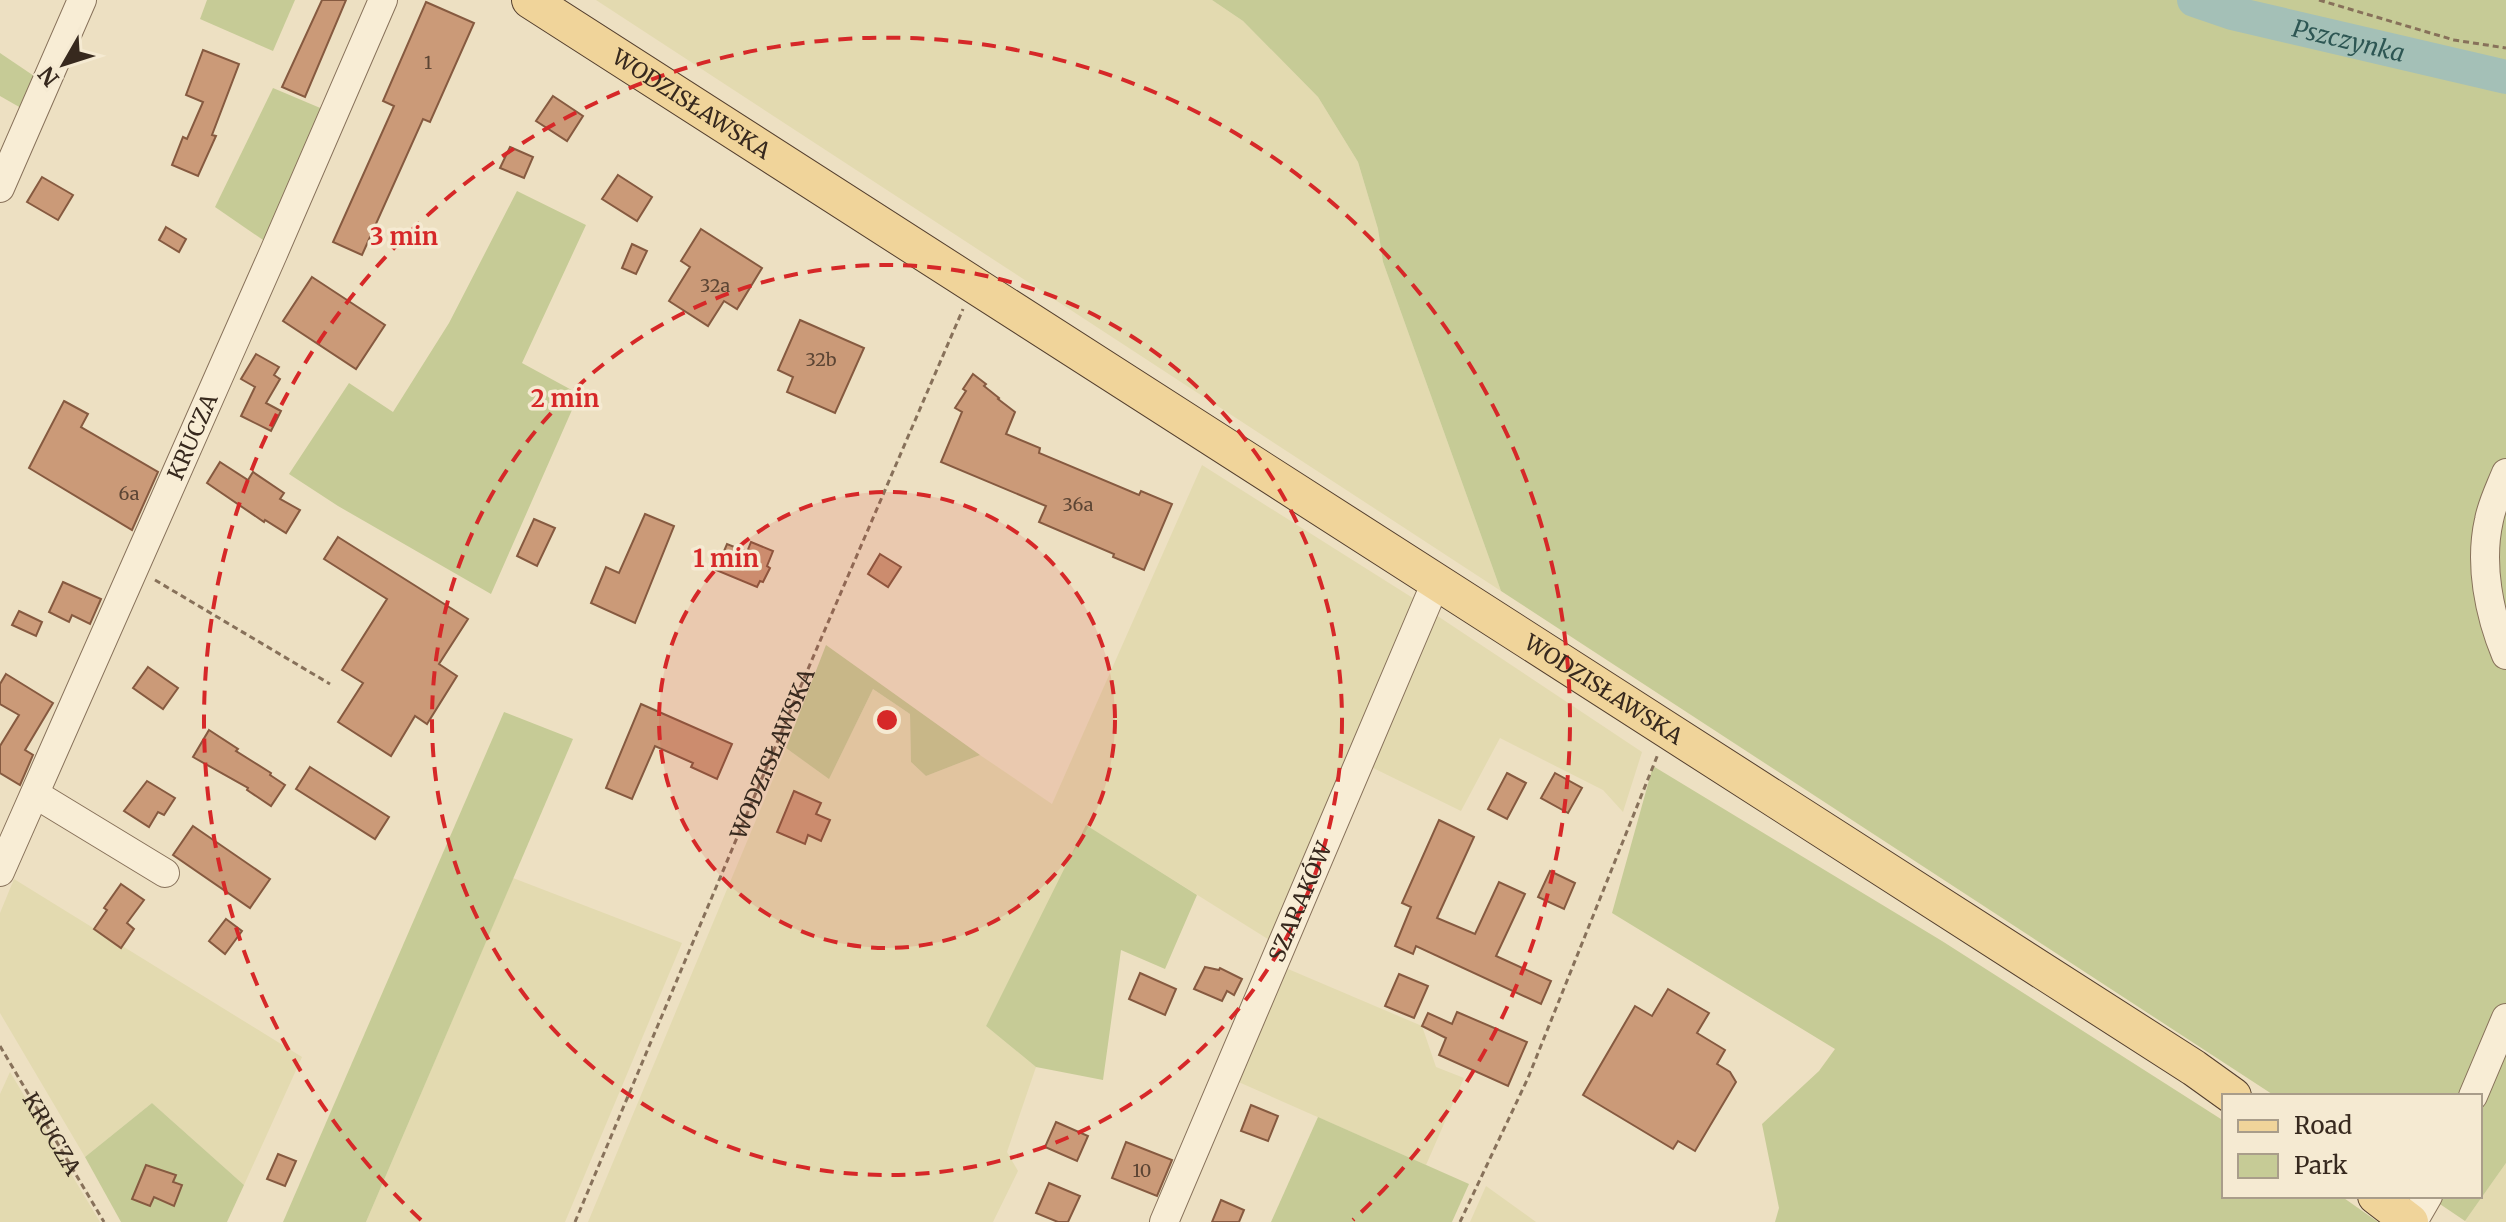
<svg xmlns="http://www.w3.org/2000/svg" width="2506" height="1222" viewBox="0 0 2506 1222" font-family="Merriweather,serif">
<rect width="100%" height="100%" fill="#ede0c2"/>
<!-- farmland -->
<g fill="#e3dab0">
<path d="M596,0h616l31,21 75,76 40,65 20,67 5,33 118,329z"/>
<path d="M1202,465l214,135 -145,341 -184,-115 -101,200 50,41 -29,85 11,19 -25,51h-405l198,-474 43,30 44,-89 37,25 1,48 15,14 54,-21 72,49z"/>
<path d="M1433,613l209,139 -19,60 -20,-22 -103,-52 -39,73 -96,-47z"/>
<path d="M513,878l169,65 -117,279h-199z"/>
<path d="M14,879l288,178 -58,128 -92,-82 -67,54 -85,-144v-100z"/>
<path d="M1281,966l141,60 14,41 28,11 -38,87 -192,-85z"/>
<path d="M10,1072l90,150h-100v-128z"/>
<path d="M2506,1163v59h-39l-2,-1z"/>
<path d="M1486,1186l50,36h-66z"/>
</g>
<!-- green -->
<g fill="#c6cb96">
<path d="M207,0h88l-22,51 -73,-32z"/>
<path d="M1212,0h1294v1163l-41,58 -37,-25h52v-100h-205l-774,-505 -118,-329 -5,-33 -20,-67 -40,-65 -75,-76z"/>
<path d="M0,53l37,25 -16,30 -21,-12z"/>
<path d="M273,88l52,22 -59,132 -51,-35z"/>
<path d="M517,191l69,34 -64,138 57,31 -88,200 -153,-88 -49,-32 60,-91 44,29 56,-89z"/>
<path d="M826,645l154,110 -54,21 -15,-14 -1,-48 -37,-25 -44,90 -43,-31z"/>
<path d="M504,712l69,27 -207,483h-83z"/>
<path d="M1653,766l289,175 282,180v75h117l37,26h-603l4,-14 -17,-84 57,-53 16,-22 -223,-136z"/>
<path d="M1086,825l111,70 -32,74 -44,-19 -18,130 -67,-13 -50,-41z"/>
<path d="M152,1103l92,82 -17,37h-106l-36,-65z"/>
<path d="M1318,1117l151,67 -17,38h-181z"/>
</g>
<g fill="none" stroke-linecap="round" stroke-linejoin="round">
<!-- river -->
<path stroke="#a4c0b7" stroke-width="34" id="s1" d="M2194,0l38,13 274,64"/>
</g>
<!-- building -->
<g fill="#cb9a78" stroke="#865a40" stroke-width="2">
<path d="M322,0h24l-41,97 -23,-10z"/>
<path d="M426,2l48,21 -44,99 -7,-3 -61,136 -29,-13 61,-136 -11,-5z"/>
<path d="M203,50l36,14 -27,71 4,1 -18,40 -26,-11 11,-28 4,2 16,-37 -17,-7z"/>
<path d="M553,96l30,20 -16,25 -31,-20z"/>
<path d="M510,147l23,10 -9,21 -24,-10z"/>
<path d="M618,175l34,22 -15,24 -35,-22z"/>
<path d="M42,177l31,18 -15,25 -31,-18z"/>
<path d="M166,227l20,12 -7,13 -20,-12z"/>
<path d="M701,229l61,39 -25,41 -13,-8 -16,25 -39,-25 21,-34 -9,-6z"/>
<path d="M632,244l15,7 -11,23 -14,-6z"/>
<path d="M312,277l73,48 -29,44 -73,-48z"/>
<path d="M800,320l64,28 -29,65 -48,-21 6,-15 -15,-7z"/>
<path d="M256,354l23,13 -5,8 6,4 -14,24 15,8 -10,20 -30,-15 14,-29 -14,-8z"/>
<path d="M973,374l13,10 -2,2 15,12 -1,1 17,13 -9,22 34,14 -1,5 100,42 2,-4 31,13 -28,66 -31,-13 1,-3 -75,-32 7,-16 -105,-44 21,-50 -7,-4 11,-17 -3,-2z"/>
<path d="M64,401l24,13 -7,13 77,45 -26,58 -103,-62z"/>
<path d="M220,462l28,18 5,-8 31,21 -4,6 20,11 -14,23 -21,-13 -1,2 -57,-39z"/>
<path d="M645,514l29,12 -39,97 -44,-20 15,-36 13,6z"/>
<path d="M534,519l21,9 -18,38 -20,-10z"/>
<path d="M338,537l130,82 -29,45 18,12 -30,48 -12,-8 -24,40 -53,-34 25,-39 -21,-13 45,-71 -63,-40z"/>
<path d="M751,542l22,9 -6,15 3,2 -7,14 -3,-1 -3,6 -41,-17 11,-26 20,8z"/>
<path d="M880,554l21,13 -13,20 -20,-13z"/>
<path d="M63,582l38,17 -11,25 -18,-9 -3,7 -20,-10z"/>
<path d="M19,611l23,11 -6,14 -24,-11z"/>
<path d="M148,667l30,21 -15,21 -30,-21z"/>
<path d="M6,674l47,29 -28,47 8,5 -13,30 -20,-12v-27l19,-31 -19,-11v-20z"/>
<path d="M641,704l91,40 -15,35 -26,-12 2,-4 -38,-17 -23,53 -26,-11z"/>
<path d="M209,730l29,19 -2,2 35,22 -1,2 15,10 -14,21 -24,-16 1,-2 -55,-31z"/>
<path d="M310,767l79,50 -14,22 -79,-50z"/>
<path d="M1507,773l19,10 -19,36 -19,-10z"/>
<path d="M1555,773l27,15 -14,25 -27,-15z"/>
<path d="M147,781l28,17 -11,17 -6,-3 -9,15 -25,-16z"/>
<path d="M794,791l27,12 -5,11 14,6 -9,21 -13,-6 -3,9 -28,-12z"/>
<path d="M1439,820l35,17 -37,81 38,16 24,-52 26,12 -29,62 55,25 -10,23 -125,-58 -3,8 -18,-8 16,-39 -9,-4z"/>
<path d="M193,826l77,53 -20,29 -77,-53z"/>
<path d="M1550,871l25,12 -11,26 -26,-12z"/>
<path d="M121,884l23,16 -17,23 7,6 -13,19 -27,-19 13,-19 -3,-2z"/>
<path d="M226,919l16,12 -17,23 -16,-13z"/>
<path d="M1205,967l14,3 1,-2 22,11 -8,16 -7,-4 -5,10 -28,-12z"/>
<path d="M1140,973l36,16 -11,26 -36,-16z"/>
<path d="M1399,974l29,12 -14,32 -29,-12z"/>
<path d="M1668,989l41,24 -12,20 28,17 -8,14 13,8 6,10 -41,69 -17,-10 -5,8 -90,-54 52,-89 17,10z"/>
<path d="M1457,1012l70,30 -19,44 -69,-31 7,-17 -24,-12 6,-13 24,11z"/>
<path d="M1251,1105l27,11 -10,25 -27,-10z"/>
<path d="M1056,1122l32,14 -11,25 -32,-14z"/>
<path d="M1126,1142l46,18 -15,36 -45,-18z"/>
<path d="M278,1154l18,7 -11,25 -18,-7z"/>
<path d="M146,1165l30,10 -3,7 9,3 -8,21 -20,-9 -4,9 -18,-7z"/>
<path d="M1049,1183l31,13 -12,26h-10l-22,-9z"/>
<path d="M1221,1200l23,10 -5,12h-27z"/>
</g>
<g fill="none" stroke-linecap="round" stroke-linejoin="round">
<!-- minor casing -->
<g stroke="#87715a" stroke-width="30">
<g id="minor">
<path d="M0,188l82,-188"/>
<path d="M2506,473c-6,15 -14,31 -17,47 -10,44 0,94 17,135"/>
<path d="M35,794l130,79"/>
<path id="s4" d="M0,872l273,-618 110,-254"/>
<path d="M2473,1096l33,-78"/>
<path id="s5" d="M1164,1222l272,-640"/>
<path d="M2413,1222l15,-26"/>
</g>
</g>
<!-- major casing -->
<g stroke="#543f2e" stroke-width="38">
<g id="major">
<path id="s6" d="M530,0l1664,1068 39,28"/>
<path d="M2376,1196l34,26"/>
</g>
</g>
<!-- path -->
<g stroke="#87715a" stroke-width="3" stroke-dasharray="6 4" stroke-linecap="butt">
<path d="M2319,0l135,40 52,8"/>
<path d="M155,580l175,104"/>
<path id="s2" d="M0,1046l104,176"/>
<path id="s3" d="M575,1222l236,-560 152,-353"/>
<path d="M1460,1222l68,-144 130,-324"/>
</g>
<!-- minor -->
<use href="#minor" stroke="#f8edd5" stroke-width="28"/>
<!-- major -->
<use href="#major" stroke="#f0d49a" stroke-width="36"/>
</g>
<!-- distance rings -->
<circle cx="887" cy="720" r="228" fill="#d62828" fill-opacity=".12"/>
<g fill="none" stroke="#d62828" stroke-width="4" stroke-dasharray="14 10">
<circle cx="887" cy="720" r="228"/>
<circle cx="887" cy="720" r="455"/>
<path d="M421 1220A683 683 0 1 1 1353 1220"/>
</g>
<g text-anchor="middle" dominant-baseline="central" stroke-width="7" stroke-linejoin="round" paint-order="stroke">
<!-- number labels -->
<g font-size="18" fill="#5c4534">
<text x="428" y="62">1</text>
<text x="715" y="285">32a</text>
<text x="821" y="359">32b</text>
<text x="129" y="493">6a</text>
<text x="1078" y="504">36a</text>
<text x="1142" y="1170">10</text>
</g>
<!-- street labels -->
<g font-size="22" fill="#37291e" stroke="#f5ead2">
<text stroke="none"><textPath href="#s6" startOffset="192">WODZISŁAWSKA</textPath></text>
<text stroke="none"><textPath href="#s4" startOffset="476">KRUCZA</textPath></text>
<text stroke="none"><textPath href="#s6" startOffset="1276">WODZISŁAWSKA</textPath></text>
<text stroke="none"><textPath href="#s3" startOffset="508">WODZISŁAWSKA</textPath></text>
<text stroke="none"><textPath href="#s5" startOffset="348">SZARAKÓW</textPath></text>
<text stroke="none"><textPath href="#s2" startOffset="102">KRUCZA</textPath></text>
</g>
<!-- water labels -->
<g font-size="24" font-style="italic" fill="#2d5653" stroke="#f5ead2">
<text stroke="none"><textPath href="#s1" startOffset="160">Pszczynka</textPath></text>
</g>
</g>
<circle cx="887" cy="720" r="12" fill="#d62828" stroke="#f5ead2" stroke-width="4"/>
<g font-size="24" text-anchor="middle" font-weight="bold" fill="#d62828" stroke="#f5ead2" stroke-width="7" stroke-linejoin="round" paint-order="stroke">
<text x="404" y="245">3 min</text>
<text x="565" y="407">2 min</text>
<text x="726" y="567">1 min</text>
</g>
<!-- legend -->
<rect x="2222" y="1094" width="260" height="104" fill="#f5ead2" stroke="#a99d8a" stroke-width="2"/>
<rect x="2238" y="1120" width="40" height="12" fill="#f0d49a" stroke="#a99d8a" stroke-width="2"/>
<text x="2294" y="1134" font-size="24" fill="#37291e">Road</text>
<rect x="2238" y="1154" width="40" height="24" fill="#c6cb96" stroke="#a99d8a" stroke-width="2"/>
<text x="2294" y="1174" font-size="24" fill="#37291e">Park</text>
<!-- north arrow -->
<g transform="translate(64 64) rotate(231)" stroke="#f5ead2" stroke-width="6" paint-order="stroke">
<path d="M0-6L14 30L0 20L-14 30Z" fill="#37291e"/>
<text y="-12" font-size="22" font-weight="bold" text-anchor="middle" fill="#37291e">N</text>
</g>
</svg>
